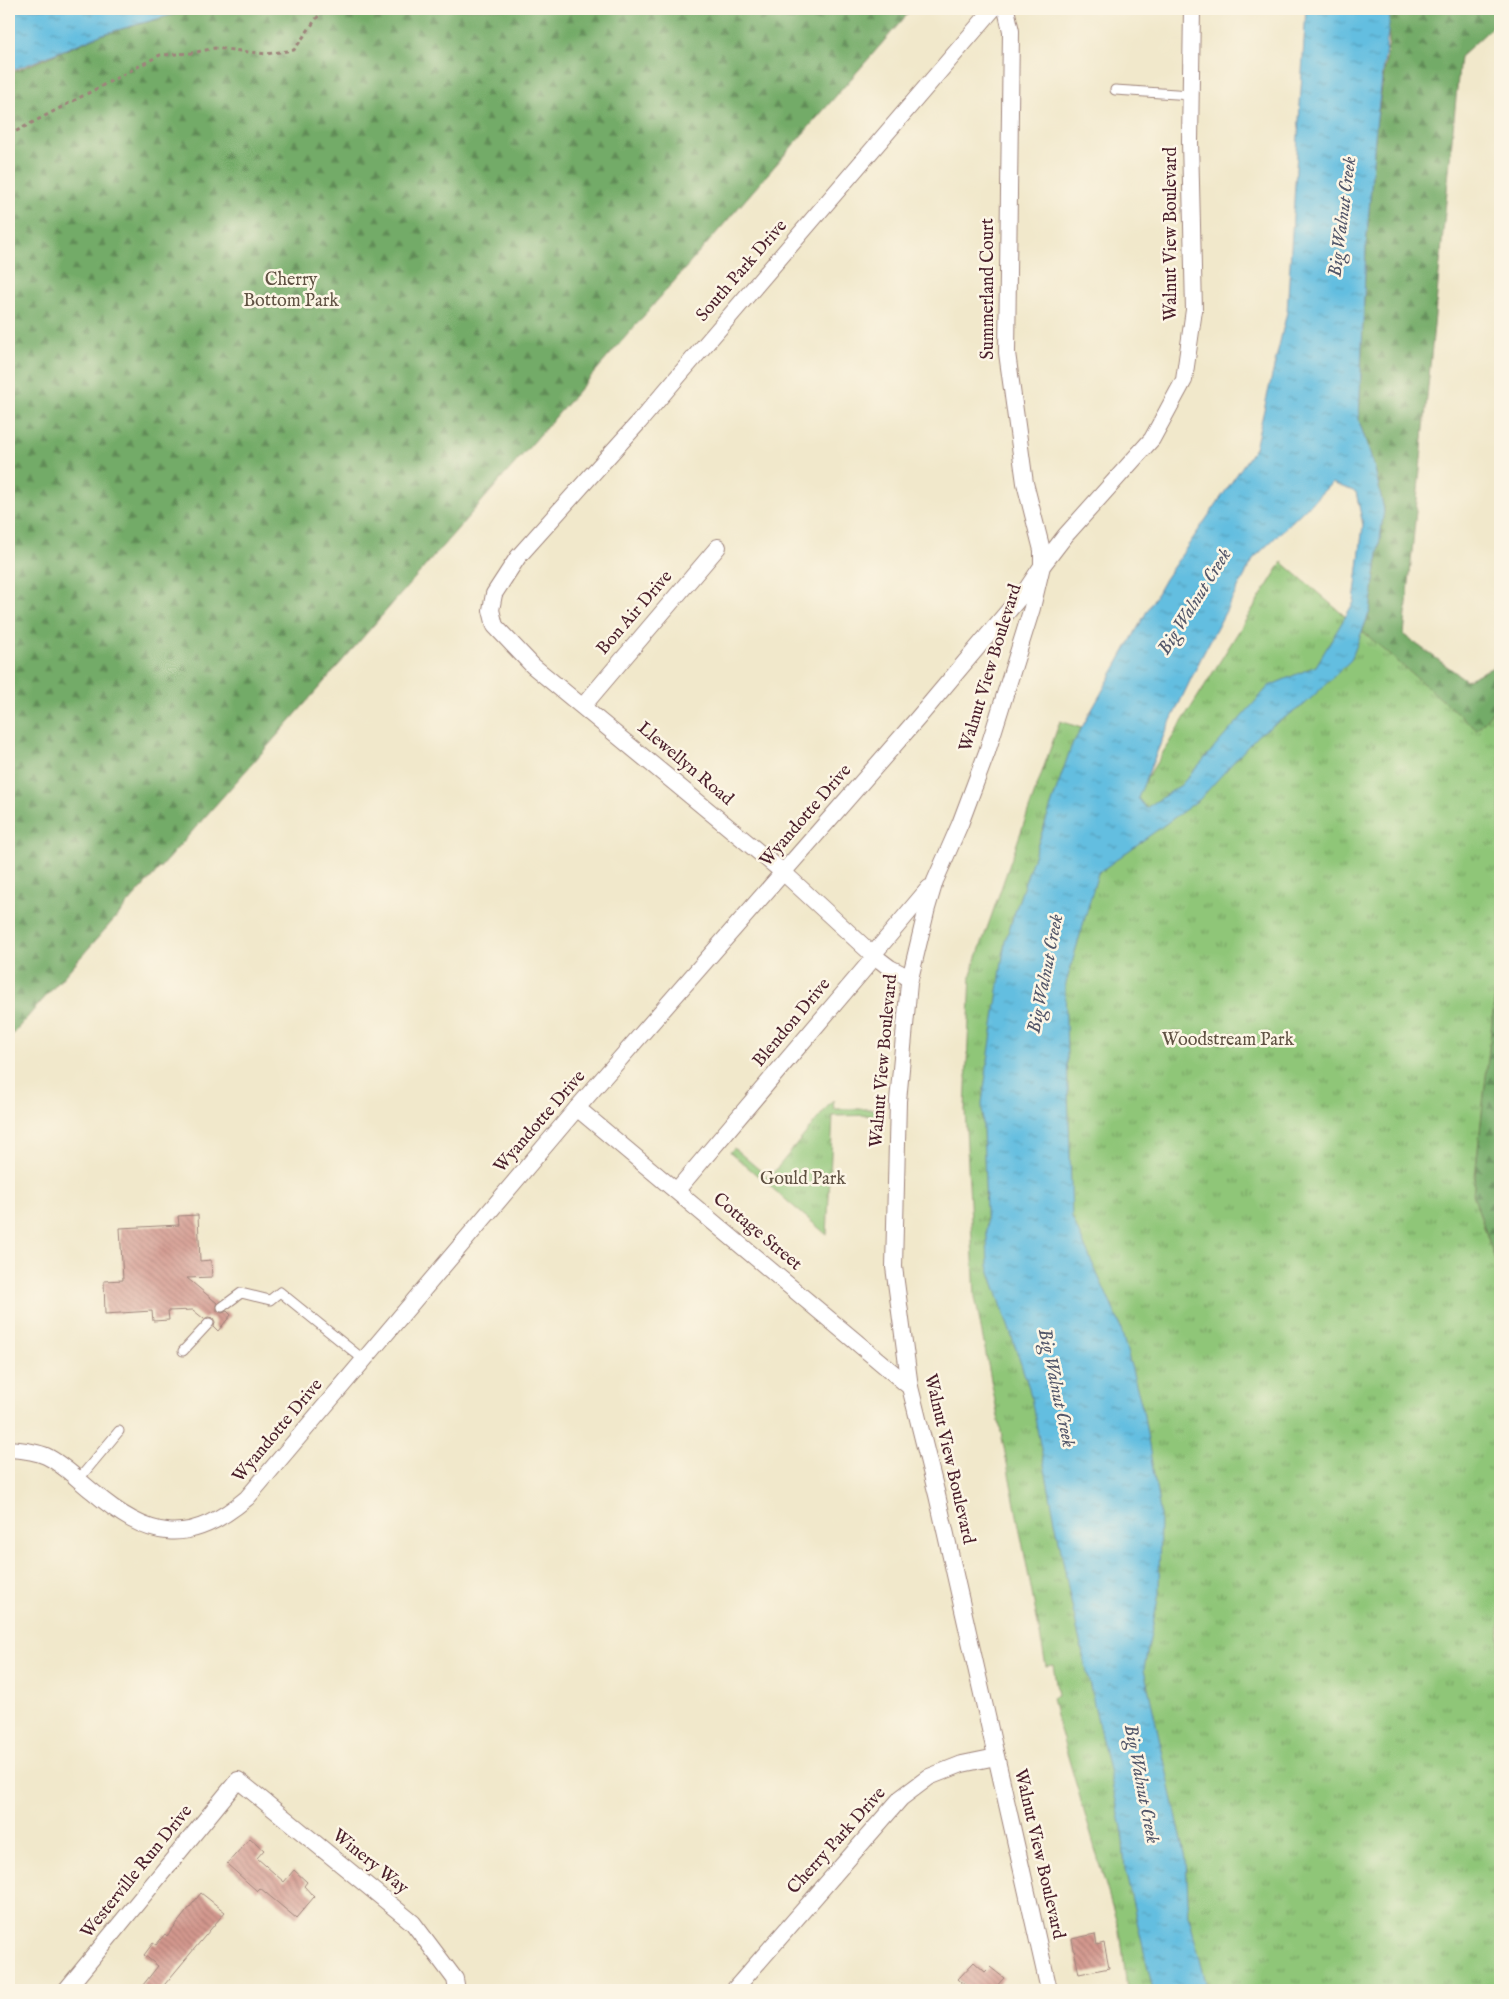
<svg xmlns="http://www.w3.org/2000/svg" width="1509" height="1999" viewBox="0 0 1509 1999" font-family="'IM FELL English',serif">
<defs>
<pattern id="forest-firs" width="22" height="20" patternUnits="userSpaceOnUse" patternTransform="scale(1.25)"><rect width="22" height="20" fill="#73ab68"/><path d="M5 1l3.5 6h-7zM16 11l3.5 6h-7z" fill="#608b56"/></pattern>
<pattern id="park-tufts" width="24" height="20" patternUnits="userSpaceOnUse" patternTransform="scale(1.25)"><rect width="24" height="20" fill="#8fc678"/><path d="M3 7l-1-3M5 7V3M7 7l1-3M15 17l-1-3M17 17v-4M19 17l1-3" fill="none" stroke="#77a063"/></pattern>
<pattern id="water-ripples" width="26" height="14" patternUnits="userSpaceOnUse" patternTransform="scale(1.25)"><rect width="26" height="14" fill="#63bee0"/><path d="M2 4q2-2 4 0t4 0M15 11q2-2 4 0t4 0" fill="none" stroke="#549ab6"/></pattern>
<pattern id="building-back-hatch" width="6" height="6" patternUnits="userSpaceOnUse" patternTransform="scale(1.25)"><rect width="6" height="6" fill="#d3988e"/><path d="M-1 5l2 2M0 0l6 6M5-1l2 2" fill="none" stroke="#ad7b74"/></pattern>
</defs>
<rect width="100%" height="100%" fill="#fcf5e5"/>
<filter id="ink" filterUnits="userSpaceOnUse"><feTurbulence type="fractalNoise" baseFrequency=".02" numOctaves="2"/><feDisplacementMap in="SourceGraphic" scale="10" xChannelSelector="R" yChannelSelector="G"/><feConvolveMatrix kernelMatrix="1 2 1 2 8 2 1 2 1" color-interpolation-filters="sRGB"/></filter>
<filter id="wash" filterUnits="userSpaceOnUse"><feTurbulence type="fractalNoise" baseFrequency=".0096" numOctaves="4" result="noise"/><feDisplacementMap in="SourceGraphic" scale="20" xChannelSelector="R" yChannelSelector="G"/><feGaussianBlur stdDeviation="1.12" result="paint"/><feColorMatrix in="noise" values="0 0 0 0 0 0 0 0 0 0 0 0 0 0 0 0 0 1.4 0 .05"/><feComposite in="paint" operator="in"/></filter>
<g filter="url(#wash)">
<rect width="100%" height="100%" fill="#f1e8cb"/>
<!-- forest -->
<g fill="url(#forest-firs)" stroke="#5e654a">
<path d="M193,9h719l-630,721 -273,308v-964l94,-40z"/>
<path d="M1388,9h112v11l-40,37 -56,578 62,45 34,-16v39l-23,28 -115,-99 8,-21 14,-101 -9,-41 -16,-48 7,-174 10,-121 13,-85z"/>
<path d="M1500,949v326l-27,-81z"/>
</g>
<!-- park -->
<g fill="url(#park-tufts)" stroke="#6c7252">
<path d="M1282,562l195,168 23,-27v246l-27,245 27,81v715h-373l-6,-53 -65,-221 -4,-18 6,-2 -5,-31 -7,1 -71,-369 -10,-188 6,-135 89,-253 79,26 -2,47z"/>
<path d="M833,1100l1,9h47l-1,6 -47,1 -6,119 -97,-83 4,-4 35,30z"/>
</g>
<!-- water -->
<g fill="url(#water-ripples)" stroke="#566e86" fill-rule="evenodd">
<path d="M9,9h184l-90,25 -94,38z"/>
<path d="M1306,9h85l-15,117 -10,121 -7,174 16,48 9,41 -14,101 -19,49 -47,45 -46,30 -58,64 -102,74 -33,114 7,231 47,104 24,88 17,101 -1,83 -15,75 42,190 3,58 19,73h-55l-28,-120 -3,-42 -51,-226 -42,-214 -41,-122 -6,-163 23,-162 66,-194 94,-168 90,-131 32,-136zM1332,483l24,9 7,33 -9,77 -38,64 -47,20 -88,99 -35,23 -8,-10 26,-63 38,-79 52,-98z"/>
</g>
<g id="blocks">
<!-- building -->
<g fill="url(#building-back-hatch)">
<path d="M198,1215l2,46 11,-1 1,17 -25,1 30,25v8l5,2 5,-2 4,4 -13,16 -4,-4 1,-5 -2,-4 -5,-1 -4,2 -11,-9 -25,1 1,9 -16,1 -1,-10 -47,3 -1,-33 19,-1 -3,-52 59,-3 -1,-9z"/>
<path d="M250,1838l14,12 -7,8 27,24 10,-12 13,12 -3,4 10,11 -18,21 -36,-30 -3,3 -30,-27z"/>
<path d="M201,1893l24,19 -65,78h-21l19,-24 -14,-11 9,-12 3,2 9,-11 2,2z"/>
<path d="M1095,1934l2,11 7,-2 5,25 -30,6 -7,-35z"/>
<path d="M974,1962l11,10 5,-5 14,11 -11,12h-23l-12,-11z"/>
</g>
</g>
</g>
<g filter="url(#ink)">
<use href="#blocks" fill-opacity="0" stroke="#9e847b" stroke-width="1"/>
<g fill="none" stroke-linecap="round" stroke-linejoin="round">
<!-- service casing -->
<g stroke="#9e847b" stroke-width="11">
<g id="service">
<path d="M1115,90l76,5"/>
<path d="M222,1307l19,-14 29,7 10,-8 84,68"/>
<path d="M183,1351l26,-28"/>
<path d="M78,1480l41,-49"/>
</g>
</g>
<!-- minor casing -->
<g stroke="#9e847b" stroke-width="18">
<g id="minor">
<path d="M583,706l135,-159"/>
<path d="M910,978l-20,-10 -17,-13 -89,-82 -251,-207 -38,-40 -4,-16 3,-16 24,-37 121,-135 354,-413"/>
<path d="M577,1108l333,279"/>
<path d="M677,1190l194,-229 5,-10 53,-63"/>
<path d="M9,1449c12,1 26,2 37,7 17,8 32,24 46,35 56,48 96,57 155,7l330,-390 341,-390 108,-128 16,-24v-16l-17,-67 -18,-130 4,-322 -5,-22"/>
<path d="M66,1990l172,-210 175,143 42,56 2,11"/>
<path d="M734,1990l167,-192 28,-21 33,-13 34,-7"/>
<path d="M1049,1990l-112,-495 -27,-108 -16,-120 4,-166 11,-118 18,-75 8,-27 25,-57 27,-72 45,-144 10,-42 23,-30 87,-97 32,-59 10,-70 -4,-169 2,-132"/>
</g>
</g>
<!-- path -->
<path stroke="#9e847b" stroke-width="3" stroke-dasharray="4 4" stroke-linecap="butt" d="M9,135l151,-80 32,-2 23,-5 51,6 28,-4 25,-35 7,-6"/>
<!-- service -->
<use href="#service" stroke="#fff" stroke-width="9"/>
<!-- minor -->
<use href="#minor" stroke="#fff" stroke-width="16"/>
</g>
</g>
<g text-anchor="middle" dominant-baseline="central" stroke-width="5" stroke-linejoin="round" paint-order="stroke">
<!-- street labels -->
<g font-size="18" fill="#4a1f2b" stroke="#fcf5e5">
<text transform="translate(1171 234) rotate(-90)">Walnut View Boulevard</text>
<text transform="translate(742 271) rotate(-49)">South Park Drive</text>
<text transform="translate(988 289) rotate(-90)">Summerland Court</text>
<text transform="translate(635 613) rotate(-49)">Bon Air Drive</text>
<text transform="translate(991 668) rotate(-73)">Walnut View Boulevard</text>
<text transform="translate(685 764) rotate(40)">Llewellyn Road</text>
<text transform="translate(806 816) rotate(-49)">Wyandotte Drive</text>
<text transform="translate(792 1023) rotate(-50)">Blendon Drive</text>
<text transform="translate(884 1061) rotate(-85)">Walnut View Boulevard</text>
<text transform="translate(540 1122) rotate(-49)">Wyandotte Drive</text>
<text transform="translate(757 1232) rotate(40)">Cottage Street</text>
<text transform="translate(278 1431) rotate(-50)">Wyandotte Drive</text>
<text transform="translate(949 1459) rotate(77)">Walnut View Boulevard</text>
<text transform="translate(837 1841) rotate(-48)">Cherry Park Drive</text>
<text transform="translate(1039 1854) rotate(77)">Walnut View Boulevard</text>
<text transform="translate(370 1862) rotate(39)">Winery Way</text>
<text transform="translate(137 1872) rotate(-51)">Westerville Run Drive</text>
</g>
<!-- park labels -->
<g font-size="18" fill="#5f5142" stroke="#fcf5e5">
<text x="291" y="280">Cherry<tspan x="291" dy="21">Bottom Park</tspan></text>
<text x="1228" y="1040">Woodstream Park</text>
<text x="803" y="1179">Gould Park</text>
</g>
<!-- water labels -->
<g font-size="19" font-style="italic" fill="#53576a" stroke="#fcf5e5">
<text transform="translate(1343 217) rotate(-83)">Big Walnut Creek</text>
<text transform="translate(1195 602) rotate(-58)">Big Walnut Creek</text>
<text transform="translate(1046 974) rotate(-79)">Big Walnut Creek</text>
<text transform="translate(1056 1388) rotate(78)">Big Walnut Creek</text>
<text transform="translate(1141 1784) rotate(79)">Big Walnut Creek</text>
</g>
</g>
<!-- margin -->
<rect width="1509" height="1999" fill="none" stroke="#fcf5e5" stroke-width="30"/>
</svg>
